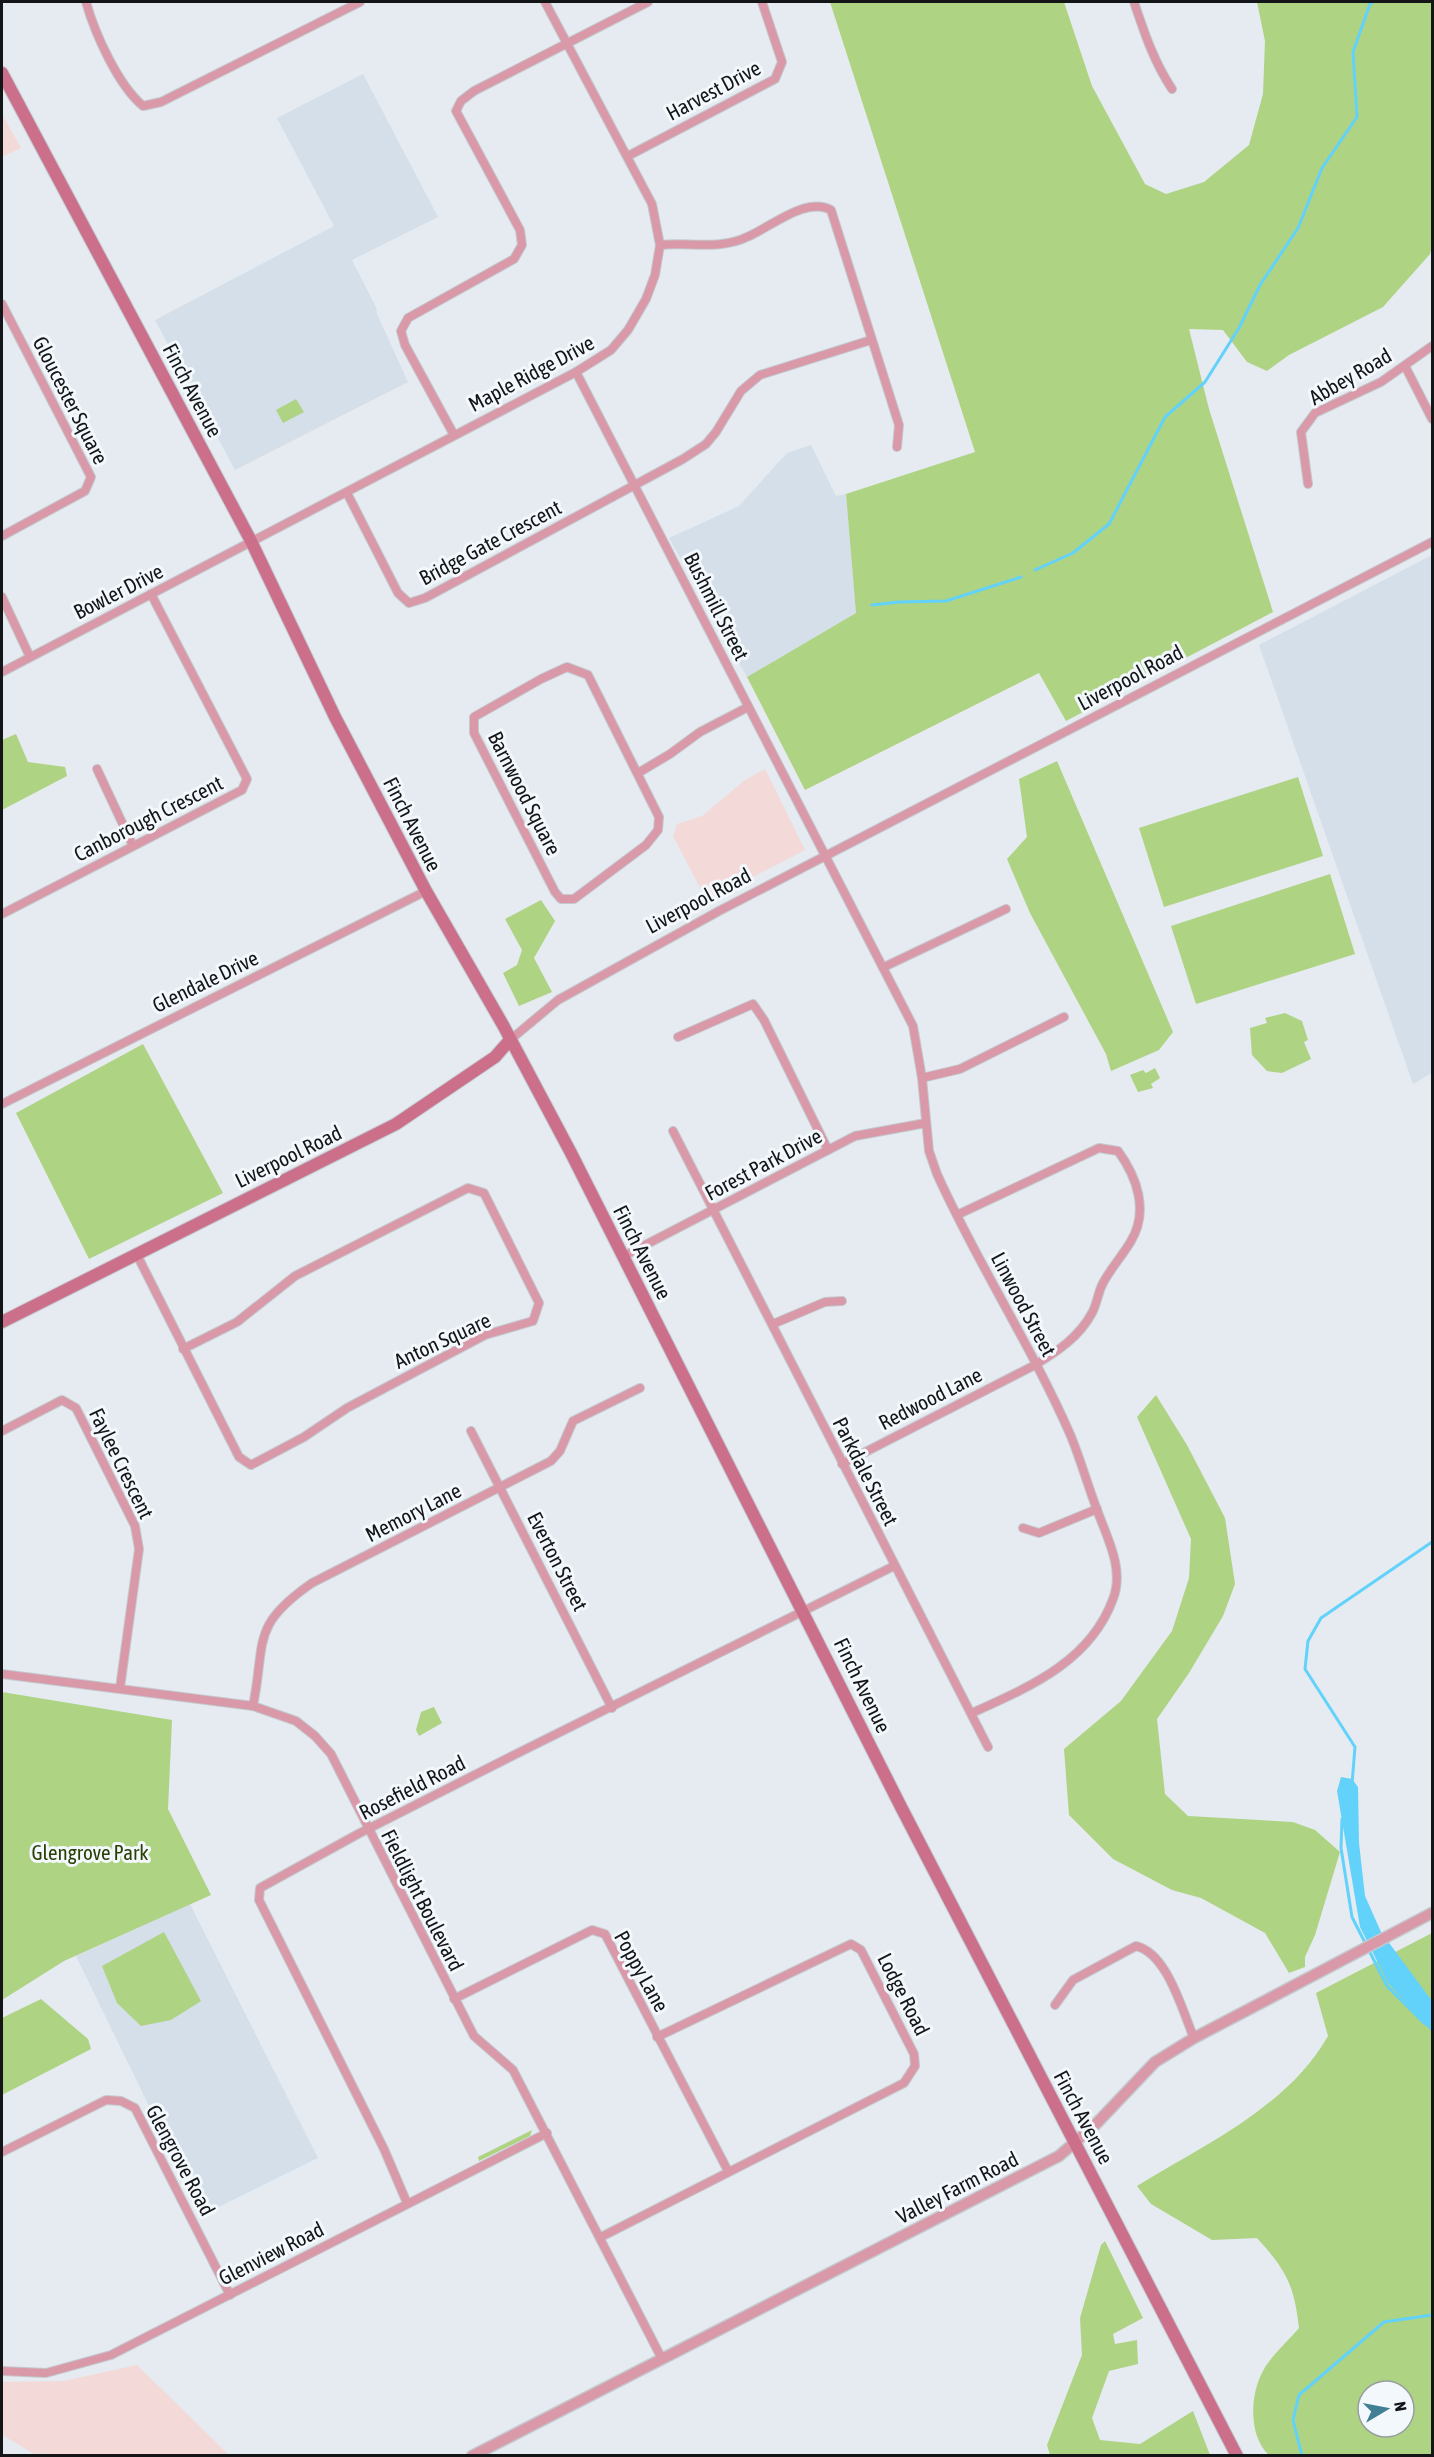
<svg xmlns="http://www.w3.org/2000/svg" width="1434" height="2457" viewBox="0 0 1434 2457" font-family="'Asap Condensed',sans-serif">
<rect width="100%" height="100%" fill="#e5ebf0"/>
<!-- commercial -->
<g fill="#f4d9d9">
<path d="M2,114l19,34 -19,9z"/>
<path d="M765,769l40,81 -98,51 -34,-65 4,-12 25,-8 43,-36z"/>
<path d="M137,2365l92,90h-193l-34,-20v-53l62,-1z"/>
</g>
<!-- built -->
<g fill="#d4dfea">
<path d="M363,74l75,143 -86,43 24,47 1,7 31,68 -173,88 -80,-150 179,-94 -57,-108z"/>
<path d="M811,445l25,51 10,-2 10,119 -109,64 -78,-139 70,-32 48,-53z"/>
<path d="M1432,555v518l-19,11 -154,-439z"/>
<path d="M190,1904l128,254 -116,57 -126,-259z"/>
</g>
<!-- green -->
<g fill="#aed383" fill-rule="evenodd">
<path d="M830,2h234l28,84 53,98 21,10 38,-12 45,-37 14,-51 2,-53 -8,-39h175v243l-2,9 -47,53 -94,48 -22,16 -20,-9 -24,-32 -34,-1 20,80 64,203 -207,109 -27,-48 -234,117 -58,-113 109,-64 -10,-119 129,-42z"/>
<path d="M296,399l8,13 -21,11 -7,-13z"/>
<path d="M16,734l12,28 37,5 2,9 -65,34v-70z"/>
<path d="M1057,761l116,271 -14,18 -48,21 -5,-17 -76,-141 -23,-54 20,-22 -8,-58z"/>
<path d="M1298,777l25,79 -159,51 -25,-79z"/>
<path d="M1330,874l25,80 -159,50 -25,-78z"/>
<path d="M541,900l14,21 -21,37 18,34 -33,14 -16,-33 14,-8 5,-15 -17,-31z"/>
<path d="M1285,1013l17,8 6,19 -4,2 7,17 -29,14 -15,-2 -15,-16 -2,-27 17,-5 -2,-5z"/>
<path d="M143,1044l80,149 -134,66 -73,-146z"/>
<path d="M1155,1068l5,10 -9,6 2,4 -15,4 -8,-17 13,-5 3,3z"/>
<path d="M1156,1395l31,50 38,73 10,66 -12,32 -34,57 -32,46 8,75 23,22 105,6 22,8 25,22 -25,83 -10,22v10l-16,6 -24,-40 -64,-35 -29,-8 -59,-31 -44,-44 -5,-66 57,-48 51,-70 17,-53 2,-39 -54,-122z"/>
<path d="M2,1692l170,28 -4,89 43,86 -147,66 -62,39z"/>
<path d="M434,1707l8,16 -23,13 -3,-6 5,-18z"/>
<path d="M164,1932l37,69 -30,19 -30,6 -24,-23 -15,-37z"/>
<path d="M1432,1933v522h-163c-21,-19 -19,-61 -6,-84 8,-15 25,-30 36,-43 -5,-44 -13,-58 -42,-90l-45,2 -61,-36 -14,-18c67,-41 151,-79 191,-150l-12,-43zM1368,2391h36v36h-36z"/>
<path d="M41,1999l47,40 3,10 -89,46v-77z"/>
<path d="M532,2130l-2,6 -51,25 -1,-4z"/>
<path d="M1105,2241l38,77 -30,16 2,10 22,-4 1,24 -29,7 -17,47 8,22 40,4 53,-33 17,44h-160l-3,-10 35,-90 -2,-37 21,-73z"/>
</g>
<!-- water -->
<path fill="#62d2fb" d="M1341,1777l11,2 6,8 1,56 6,53 16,36 51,69v31l-44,-49 -28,-56 -23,-136z"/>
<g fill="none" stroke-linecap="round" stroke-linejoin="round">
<!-- stream -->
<g stroke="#62d2fb" stroke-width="3">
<path d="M1035,570l38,-17 36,-29 56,-107 40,-35 34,-54 21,-43 38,-57 24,-60 35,-51 -4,-65 17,-48 3,-2"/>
<path d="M872,605l27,-3 47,-1 75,-24"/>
<path d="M1352,1784l3,-37 -50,-78 3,-28 13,-23 111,-76"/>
<path d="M1342,1819l-1,29 11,69 35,69 38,38"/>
<path d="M1302,2456l-9,-36 6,-25 85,-73 48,-7"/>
</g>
<!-- minor casing -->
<g stroke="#c3c9cd" stroke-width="10">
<g id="minor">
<path d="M86,2c9,32 32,83 57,104l18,-4 199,-100"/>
<path d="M1134,2c10,30 20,60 38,87"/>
<path d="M628,156l147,-77 7,-17 -20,-60"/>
<path d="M660,245c28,-3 61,5 87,-8 24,-10 59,-41 84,-27l68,215 -2,22"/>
<path d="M2,304l89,173 -6,14 -83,45"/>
<path d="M1405,366l27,53"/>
<path d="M576,372l337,654 9,52 7,73 8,23c40,89 94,171 133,260 10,24 17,49 26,73 10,29 29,61 17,92 -23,63 -84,88 -141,114"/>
<path d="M454,435l-49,-90 -4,-14 7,-13 106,-59 8,-14 -2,-15 -64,-119 5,-10 13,-10 174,-89"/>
<path d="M1308,484l-7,-52 14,-19 66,-31 51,-36"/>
<path d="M347,493l51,100 11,10 16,-5 258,-139 23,-15 10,-12 25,-41 19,-16 111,-35"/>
<path d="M2,597l28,60"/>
<path d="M567,667l21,8 71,142 -1,13 -12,15 -72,54h-13l-6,-7 -81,-159v-16l67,-38z"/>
<path d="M2,672l574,-300 35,-22 17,-20 18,-31 9,-24 5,-30 -8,-41 -107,-202"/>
<path d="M97,769l36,77"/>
<path d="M638,773l32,-19 30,-22 48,-25"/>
<path d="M2,914l240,-124 5,-11 -96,-185"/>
<path d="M884,967l122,-58"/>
<path d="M678,1037l75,-33 11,16 64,130"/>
<path d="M510,1040l48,-40 161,-89 713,-369"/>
<path d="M922,1078l38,-9 104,-52"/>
<path d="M2,1104l424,-213"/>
<path d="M673,1131l315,616"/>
<path d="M136,1253l103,204 12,8 53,-28 43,-29 138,-73 48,-14 6,-18 -55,-110 -16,-5 -173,88 -58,46 -54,27"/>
<path d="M624,1256l231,-120 71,-13"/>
<path d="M773,1324l52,-22 17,-1"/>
<path d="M2,1431l60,-31 14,8 59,118 4,23 -19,139"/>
<path d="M471,1431l141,277"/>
<path d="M842,1464l193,-99c23,-14 44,-28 57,-52 5,-9 6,-21 11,-30 8,-15 20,-28 28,-42 18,-30 6,-64 -13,-90l-19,-3 -142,67"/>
<path d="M1023,1528l16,5 58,-24"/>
<path d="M2,1674l251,32 43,15 19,15 16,18 143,282 39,34 148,287"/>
<path d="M253,1706c13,-65 -3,-80 59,-123l239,-122 9,-10 13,-30 67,-33"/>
<path d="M454,1999l138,-69 13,4 123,237"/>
<path d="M1055,2005l18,-25 63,-34c31,7 46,64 58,92"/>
<path d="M2,2152l104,-52 15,1 14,7 95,187"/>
<path d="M407,2203l-23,-54 -125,-249 1,-12 98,-54 156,-79 380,-189"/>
<path d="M601,2237l303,-154 11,-17 -1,-12 -53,-104 -10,-6 -194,93"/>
<path d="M2,2371l44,2 65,-18 436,-222"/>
</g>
</g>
<!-- tertiary casing -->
<g stroke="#c3c9cd" stroke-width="13">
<path id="tertiary" d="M472,2456l587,-300 37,-32 59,-62 39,-24 238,-125"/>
</g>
<!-- secondary casing -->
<g stroke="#c3c9cd" stroke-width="14">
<g id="secondary">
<path d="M2,73l249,468 84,176 91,174 77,134 68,128 329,652 337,651"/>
<path d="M2,1322l394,-198 99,-67 15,-17"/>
</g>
</g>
<!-- minor -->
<use href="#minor" stroke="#d999a9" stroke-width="8"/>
<!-- tertiary -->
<use href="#tertiary" stroke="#d999a9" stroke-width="10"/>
<!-- secondary -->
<use href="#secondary" stroke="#cb6f8a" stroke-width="12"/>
</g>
<g text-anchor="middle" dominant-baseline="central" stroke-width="6" stroke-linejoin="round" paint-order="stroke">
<!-- street labels -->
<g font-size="21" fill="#131517" stroke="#f3f8fd">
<text transform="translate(713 90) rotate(-28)">Harvest Drive</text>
<text transform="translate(531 373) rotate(-28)">Maple Ridge Drive</text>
<text transform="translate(1350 376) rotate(-30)">Abbey Road</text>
<text transform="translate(193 390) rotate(62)">Finch Avenue</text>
<text transform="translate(71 400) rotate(63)">Gloucester Square</text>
<text transform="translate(490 542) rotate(-28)">Bridge Gate Crescent</text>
<text transform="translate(118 591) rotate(-27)">Bowler Drive</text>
<text transform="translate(717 606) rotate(63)">Bushmill Street</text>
<text transform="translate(1130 677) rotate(-28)">Liverpool Road</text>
<text transform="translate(525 793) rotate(63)">Barnwood Square</text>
<text transform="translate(148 818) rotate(-27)">Canborough Crescent</text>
<text transform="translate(413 824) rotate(63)">Finch Avenue</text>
<text transform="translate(698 900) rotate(-28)">Liverpool Road</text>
<text transform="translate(205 981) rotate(-26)">Glendale Drive</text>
<text transform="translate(288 1156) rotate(-26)">Liverpool Road</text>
<text transform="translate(763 1164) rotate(-28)">Forest Park Drive</text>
<text transform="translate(643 1252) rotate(63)">Finch Avenue</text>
<text transform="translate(1024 1304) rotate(62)">Linwood Street</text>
<text transform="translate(442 1340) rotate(-25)">Anton Square</text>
<text transform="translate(930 1398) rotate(-27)">Redwood Lane</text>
<text transform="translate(122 1463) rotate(64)">Faylee Crescent</text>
<text transform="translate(866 1471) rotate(63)">Parkdale Street</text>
<text transform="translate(413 1512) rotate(-27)">Memory Lane</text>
<text transform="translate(558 1561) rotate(63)">Everton Street</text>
<text transform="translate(863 1685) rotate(64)">Finch Avenue</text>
<text transform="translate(412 1787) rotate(-27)">Rosefield Road</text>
<text transform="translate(423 1900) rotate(63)">Fieldlight Boulevard</text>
<text transform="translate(642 1971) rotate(61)">Poppy Lane</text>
<text transform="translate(904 1994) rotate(63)">Lodge Road</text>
<text transform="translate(1084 2117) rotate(62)">Finch Avenue</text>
<text transform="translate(181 2160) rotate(62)">Glengrove Road</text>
<text transform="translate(957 2187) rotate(-27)">Valley Farm Road</text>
<text transform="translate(271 2253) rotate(-27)">Glenview Road</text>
</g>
<!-- park labels -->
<g font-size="21" fill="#2a4003" stroke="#f3f8fd">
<text x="90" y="1852">Glengrove Park</text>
</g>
</g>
<!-- border -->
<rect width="1434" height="2457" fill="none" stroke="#131517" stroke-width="6"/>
<!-- north arrow -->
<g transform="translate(1386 2409) rotate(80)"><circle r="28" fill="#f3f8fd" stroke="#999da1" stroke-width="1.5"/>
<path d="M0-4.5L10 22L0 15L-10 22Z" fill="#417f95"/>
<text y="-9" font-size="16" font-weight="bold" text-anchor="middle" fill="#131517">N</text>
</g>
</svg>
